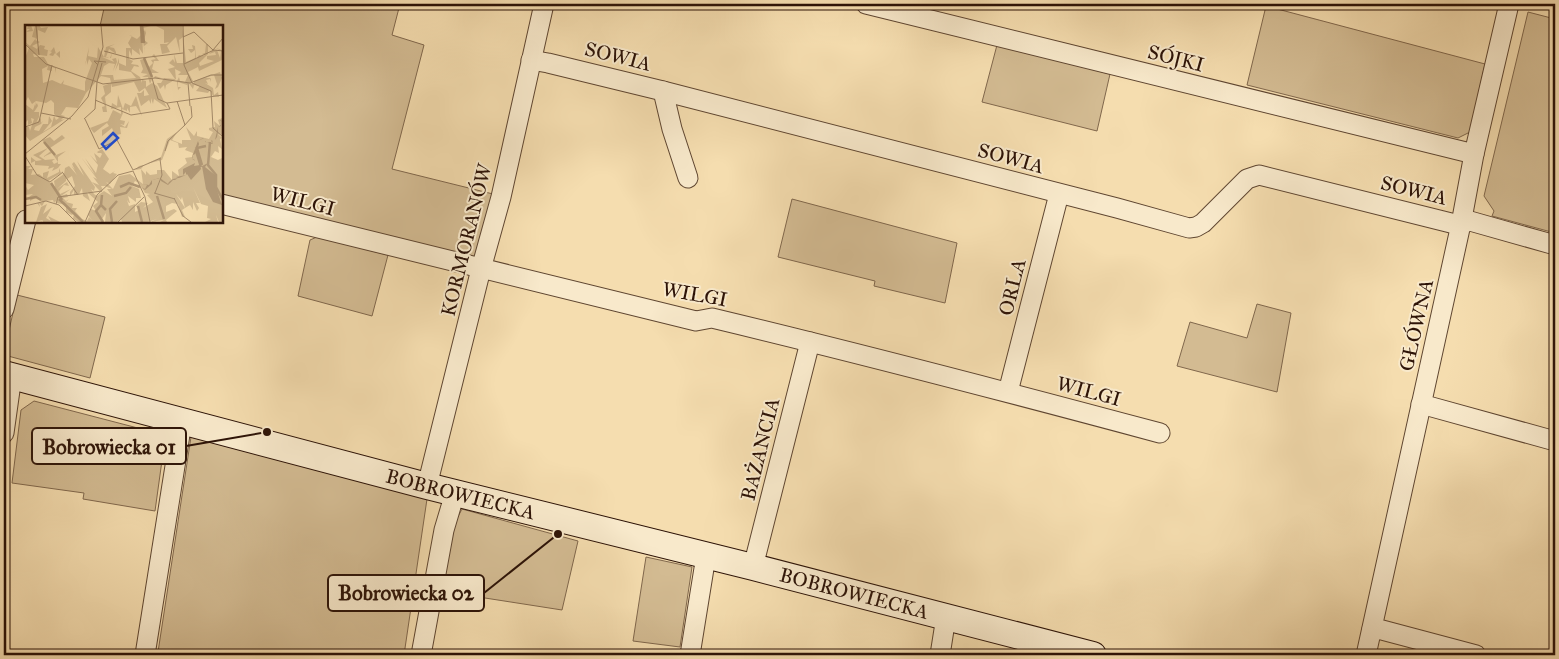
<svg xmlns="http://www.w3.org/2000/svg" width="1559" height="659" viewBox="0 0 1559 659" font-family="'IM FELL Great Primer',serif">
<rect width="100%" height="100%" fill="#f5ddaf"/>
<filter id="stains"><feTurbulence type="fractalNoise" baseFrequency=".004" numOctaves="4"/><feColorMatrix values="0 0 0 0 .2 0 0 0 0 .09 0 0 0 0 .02 0 0 0 .5 -.17"/></filter>
<radialGradient id="worn" r=".72"><stop offset=".6" stop-color="#630" stop-opacity="0"/><stop offset="1" stop-color="#630" stop-opacity=".3"/></radialGradient>
<!-- green -->
<g fill="#d3bb92" stroke="#80674c">
<path d="M105,4h295l-8,31 32,10 -32,124 101,25 -17,70 -255,-65v-173h-121z"/>
<path d="M1266,6l219,58 -15,68 -12,6 -211,-53z"/>
<path d="M1528,12l27,7v214l-63,-17 2,-5 -10,-15z"/>
<path d="M997,45l113,29 -13,57 -115,-29z"/>
<path d="M792,199l165,44 -12,60 -71,-17 1,-5 -97,-24z"/>
<path d="M317,237l71,18 -16,61 -74,-20 12,-56z"/>
<path d="M17,295l88,22 -15,61 -82,-22 -3,-8z"/>
<path d="M1257,304l34,9 -14,79 -100,-26 13,-44 57,16z"/>
<path d="M34,401l123,32 7,13 -9,65 -72,-12 1,-6 -72,-10 9,-73z"/>
<path d="M191,437l236,62 -23,156h-225l-21,-3z"/>
<path d="M462,509l116,32 -16,69 -122,-19 11,-61z"/>
<path d="M646,557l46,10 -12,80 -47,-6z"/>
</g>
<g fill="none" stroke-linecap="round" stroke-linejoin="round">
<!-- street casing -->
<g stroke="#5f4631" stroke-width="21">
<g id="street">
<path d="M866,4l608,150"/>
<path d="M531,60l17,3 115,28 454,117 72,20 7,-1 7,-4 44,-44 12,-4 192,48 10,1 9,-3 85,24"/>
<path d="M663,91l9,38 16,49"/>
<path d="M221,204l475,117 16,-3c150,36 299,75 448,115"/>
<path d="M4,309l22,-89"/>
<path d="M1008,392l51,-198"/>
<path d="M1421,404l134,37"/>
<path d="M4,433l8,-57"/>
<path d="M427,486l54,-217 20,-72 43,-193"/>
<path d="M753,567l57,-225"/>
<path d="M1372,629l10,1 94,25"/>
<path d="M145,655l37,-233"/>
<path d="M421,655l23,-125 11,-37"/>
<path d="M690,655l16,-99"/>
<path d="M940,655l6,-38"/>
<path d="M1366,655l95,-431 13,-70 35,-150"/>
</g>
</g>
<!-- secondary casing -->
<g stroke="#2d1307" stroke-width="28">
<g id="secondary">
<path id="s1" d="M4,374l423,112 326,81 340,88"/>
</g>
</g>
<!-- street -->
<use href="#street" stroke="#f8e9cb" stroke-width="19"/>
<!-- secondary -->
<use href="#secondary" stroke="#f8e9cb" stroke-width="26"/>
</g>
<g text-anchor="middle" dominant-baseline="central" stroke-width="4" stroke-linejoin="round" paint-order="stroke">
<!-- street labels -->
<g font-size="20" fill="#2d1307" stroke="#f8e9cb">
<text transform="translate(618 56) rotate(14)">SOWIA</text>
<text transform="translate(1176 58) rotate(14)">SÓJKI</text>
<text transform="translate(1011 158) rotate(15)">SOWIA</text>
<text transform="translate(1414 190) rotate(14)">SOWIA</text>
<text transform="translate(303 201) rotate(14)">WILGI</text>
<text transform="translate(466 240) rotate(-76)">KORMORANÓW</text>
<text transform="translate(1012 287) rotate(-76)">ORLA</text>
<text transform="translate(695 294) rotate(10)">WILGI</text>
<text transform="translate(1416 325) rotate(-77)">GŁÓWNA</text>
<text transform="translate(1089 391) rotate(15)">WILGI</text>
<text transform="translate(760 449) rotate(-76)">BAŻANCIA</text>
<text stroke="none"><textPath href="#s1" startOffset="472">BOBROWIECKA</textPath></text>
<text stroke="none"><textPath href="#s1" startOffset="878">BOBROWIECKA</textPath></text>
</g>
</g>
<!-- overview -->
<g transform="translate(25 25)">
<rect width="198" height="198" fill="#f5ddaf"/>
<path d="M3,0h11l2,3 7,-1 -3,6 -7,-3v7l-3,3 5,2 -8,4 5,3 3,-4 5,1 -1,3 7,2 3,-4 2,7 4,-3v7l-5,-5 -2,3 -4,-1 3,-3 -4,-2 -1,6 -14,-2 1,3h10l4,7 8,4 -1,5v-5l-3,-1v4l-5,-1 1,-4 -6,3 1,14 9,-3 9,4 3,-4 -1,4 22,7v-9l7,-19 -3,-4 -2,6v-6l-2,6 4,-18 -1,9 9,2 1,-11 6,10 2,-10 9,-3 -6,3 5,1 2,4v2l-7,-5 -3,8 4,1 2,-5 -1,5 -9,-1 12,5 -2,-3 4,-1 1,4 -4,9 2,-7 -6,-1 -5,3 -3,9h12l1,5 22,-2 -5,-6 -12,-2v-7l-4,8 4,-13v5l7,3v-18h5l-3,-5 4,-7 -3,-1 8,4 4,-4v-10l10,1 -8,2v5l2,-3 1,3 -2,7 4,3 -4,3 1,9 -3,-22 1,21 -4,-6 1,7 -8,-6v7l-3,-6v9l4,2 -2,3 7,1 1,2 -5,-1 -3,5 9,6 2,6v-3l4,1v6l6,-4 5,3 10,22 -13,-9 -1,5 -2,-6v6l-2,-4 -8,6 -4,-13h4l3,-3v6l5,-1 -4,-7 -6,4 -5,-10 -22,5 -1,-4v9l-6,5 2,15h-4l-1,-5 3,-1 -4,-8 4,-4 -2,-8 8,-3 -1,-5 -9,-2 -15,17 -8,15 -12,-1 -5,8 4,1 -4,4 4,-1 -35,22 -5,-6v-8h4l1,4 4,-12 -3,-1 1,5 -4,2v-5l-2,2 -1,-18 8,6 3,-9 -4,3 -4,-7 -3,6v-45l4,-10 -4,-6 5,4 6,-8 -4,-1 3,-11 -4,-1 2,6 -7,1 4,-3h-3zM26,75l3,3v11l5,4 -3,2 -2,-4 -3,11 -8,5 9,-11 -3,-5 -1,8h-5l-4,7 -5,-1 1,-3 6,-3 2,-3 -2,2v-5l-5,5 3,-6v-5h-5l4,-6 -1,-3 -2,3 1,-5 10,2zM129,0h28l4,37 9,-4v-8l-4,3 -3,-4h5l-1,-4 3,1 1,13 3,-4 3,1 3,-1 -3,-1 3,-1 1,-9h2v10l-9,9 1,3 14,-5 -7,-2v-3l9,-1 -1,-3 -6,2 4,-4h4l3,8 1,-7 -5,-3 6,2v10l-23,11 -1,-4 -10,5 5,9 -3,2 4,1v-3l26,-9 2,6 -4,9 -3,2 2,-5 -3,-9 -9,3h5l1,1v3l-1,-3 -4,1 2,4 -3,-1 8,5 1,7 4,-3 1,5 -6,-1 -3,-6 -2,3 -12,-2 4,-5 -6,-1 -1,4 -5,-7 -1,3 -9,-3v5h3l-3,3 -1,-9 2,-4 1,4 5,1 3,-7h-10l3,-3 -6,-3 1,10 -10,6 -1,5 -1,-5 -4,4 -3,-6h4l3,-5 11,1 -7,-10 7,-2 -6,-4 4,-4 2,4 -1,-9 3,9h6v-26l-4,3 1,13 -4,-16 -9,9 3,6 -8,2 -2,-10h7l2,-2 -5,1v-13zM129,29l5,7h-5l-2,8 7,4h-9l4,5 1,-2 6,2h-7l-1,-1 -3,7 -2,-7h-6l6,-3 -7,-1 2,-4 -3,-9 7,-2 -3,3 5,6 4,-4 -2,-3 5,-1 -4,-3zM93,70l5,14 2,-6 6,3 5,-10 6,20 -6,-10 -6,1v6l-3,-5v3l-5,-2 1,4 -3,7 5,1 -1,4 -4,-1 5,3 4,-6 -2,7 -7,-1 1,7 -9,2 2,-3 -2,-5 -10,8v-6l7,-4 -2,-3 -13,10 -4,-5 18,-7 5,-11 8,4v-7l-10,2 1,-6 5,3zM197,93v17l-4,-1 4,4 -2,1 2,10 -4,-3 1,7 -4,-2 -4,6 7,3 4,-2v64h-3l-3,-7 2,7h-13l6,-3 -4,-1 1,-12 -7,-2 -8,-17 7,16h-4l3,5 -2,3 -4,-9v8l-3,-5 -5,3 -3,-11 -1,3 -5,-6 9,14 -3,2 3,7h-3l-4,-13 -6,-1 -6,3v6l8,-3 3,2 -11,9 1,2h-7l4,-2 -14,2 7,-3 -9,3h-26l-1,-3 -4,3h-12l1,-9 -4,6 2,3h-25l-6,-3 1,-6 -2,2 -6,-3v-7l-9,-2v-3l-3,3 -1,-3 -8,1 -3,5 -3,-3 1,4 -3,-4h6l-6,-6 -7,4v-3l-5,2 8,-6 -8,1v-10l3,5 6,-5 -9,-2v-17h6l-3,3h5l-2,6 8,-1 4,3v-4l6,-2 -2,7 12,-6v-4l2,5 -13,8 7,6 -1,-6 10,-7 1,-6 4,-2 8,9 -6,-10 4,5 -3,-6 2,-2 10,14 -7,-15 18,26 -1,4 -3,-2 3,5 3,2 7,-5 8,5 -5,-7h5l-5,-2 -1,-1h-5l2,4 -2,2 -4,-4 -5,-6 7,3 -6,-8 4,2 -16,-22 14,18 -10,-17 11,15 2,-8 -8,-10 7,7 -3,-9 6,5 2,-4 -1,-1h-3l-1,-1 5,-3 7,10 -6,10 7,5 5,-3 -2,2 4,1 -7,10 -4,-2 7,7 6,-13 11,-2 13,10 -2,-15 -6,1 4,-4 5,-1 -3,4 5,6v-4l4,4 7,-1v-4h7l8,10v-9l7,5 -1,-6 9,-7 -2,-5 7,-1 1,-4 -8,-3 2,-3 -8,1 -1,-5 -8,-3 -8,20 -16,4 15,-7 6,-18 10,-7 -5,8 10,4v-4h9l-5,-13 8,9 3,-5v5l12,3 4,-7 -4,-2v-2l6,-1 -1,-6 6,5 -2,-6zM47,151l3,10 -5,6v4l4,-6v5l5,-1 3,-6 1,8 7,5 -3,-9 11,10 -5,4 3,5 -5,-2 -3,6 4,5 -3,-3 -2,4 -5,-2 -7,-8 2,-3h-5l1,-4 -7,-2 3,-3 -3,2 -3,-3 5,-1 -1,-3 -6,2 10,-7 -11,5 -1,-3 5,-6 5,1 -2,-4 -10,7 9,-8v-4l1,2zM110,156l4,2 6,10 5,1 -3,1 6,7 -10,6 5,-5 -7,-1 -5,4 3,4 -4,2v-8l-6,2 -2,-6 2,3h1l-2,-7 8,6v-4h5l-2,-9 -7,-3zM37,110l3,3 -15,10 6,7 10,-4 -8,6v7h3l-3,4 -6,3 2,-4 -6,2 1,-3 -14,-1v-4l-4,2v-6l5,4 6,-1 -9,-5 15,-7 -6,-8 8,-3 4,4zM23,123l3,3 -8,6 9,-4 6,9 -4,2 -2,-3 3,-2 -10,1 -6,-4zM22,179l-4,10 9,-7 -6,11 5,3 -3,-5 12,6h-17v-2l-2,2 1,-2 -6,2 5,-15z" fill="#d3bb92" fill-rule="evenodd"/>
<path d="M195,95h1l1,2 -2,-2 1,5v1l-3,1v4l-1,6 -2,3h-3l1,3 -1,1 -6,-2 -1,-1v-3h-1l-6,3 1,3 -1,3h-1v3l-2,4 -2,1 -1,4h2l1,2v2l-1,3 6,-1 1,4 -10,11 -4,-6 -1,1 -7,3h-1l-3,2h-2l-5,5 -7,-4 -1,-3 -2,1h-3l-3,1v4l-7,6 -4,-3 4,2 2,-4 -5,-1 7,1 3,-5 8,-2 8,6 1,-2 4,-3 5,-1 -2,-1 10,-2v-3l-3,3v-6l12,-6v-3l-3,-1v-2l6,-16 5,-3h2v4l8,1 -2,-2 1,-1h3l3,-13 3,-2zM183,138l-3,4 10,8v9l7,21 -9,-3 -7,-13 -4,-23z" fill="#b19876"/>
<path fill="none" stroke="#b19876" stroke-width="2.5" d="M116,0l1,18M117,0l2,18M119,33l8,19M19,117l11,13M185,117l-2,23 8,10v12l7,13M171,126l5,16M177,140l-5,-17 9,-2M26,158l11,17M95,162l9,-4 11,4M77,170l-1,10 5,5M89,171l12,-3 5,-6M132,171l7,23M0,174l11,-2 5,3M34,174l24,23M76,180l-5,6 7,11M113,181l4,16M87,197l-2,-13 7,-8"/>
<path fill="none" stroke="#a58c6c" stroke-width="1" d="M11,0l3,30M158,0l1,40 8,18 19,8 2,37 10,9M158,12l11,-5 19,18M0,19l21,20 57,20 52,-6 35,5 21,-8h12M188,25l10,-12M79,26l29,8 50,-6M159,39l30,-14 9,1M73,40l-4,-4 12,1M127,53l6,21 9,4M72,57l5,-19M163,58l2,23M70,75l36,15 39,-6 -3,-6M152,76l8,24M142,78l56,-8M16,88l11,-48M16,88l30,6M59,94l11,-10 2,-27M60,94l14,30 18,-9 16,30M159,101l8,-9 -1,-11M0,102l14,-5 2,-9M140,126l3,-10 17,-16M0,129l47,-38 16,-19 15,-50 -2,-22M0,131l12,19M108,145l28,-12M108,146l12,26M38,148l15,22M12,150l13,7 13,-10M129,168l21,6M130,168l7,-18 -2,-16M120,172l5,25M149,173l9,18 8,6M31,179l2,-7 44,-6M0,181l21,-5 13,4 17,17M60,197l12,-27 21,-20 15,-4M93,197l26,-25"/>
<path fill="#1d4ed8" fill-opacity="0.15" stroke="#1d4ed8" stroke-width="2.5" d="M88,108l5,5 -12,11 -4,-5z"/>
<rect width="198" height="198" fill="none" stroke="#2d1307" stroke-width="2.5"/>
</g>
<!-- callouts -->
<path fill="none" stroke="#2d1307" stroke-width="2" d="M267 432L186 446M558 534L484 593"/>
<g fill="#2d1307" stroke="#f8e9cb" stroke-width="2">
<circle cx="267" cy="432" r="5"/>
<circle cx="558" cy="534" r="5"/>
</g>
<g fill="#f8e9cb" stroke="#2d1307" stroke-width="2">
<rect x="32" y="428" width="154" height="36" rx="5"/>
<rect x="328" y="575" width="156" height="36" rx="5"/>
</g>
<g font-size="21" text-anchor="middle" font-weight="bold" fill="#2d1307">
<text x="109" y="454">Bobrowiecka 01</text>
<text x="406" y="600">Bobrowiecka 02</text>
</g>
<!-- margin -->
<rect width="1559" height="659" fill="none" stroke="#f5ddaf" stroke-width="20"/>
<rect x="5" y="5" width="1549" height="649" fill="none" stroke="#2d1307" stroke-width="2.5"/>
<rect x="10" y="10" width="1539" height="639" fill="none" stroke="#2d1307"/>
<rect width="100%" height="100%" filter="url(#stains)"/>
<rect width="100%" height="100%" fill="url(#worn)"/>
</svg>
